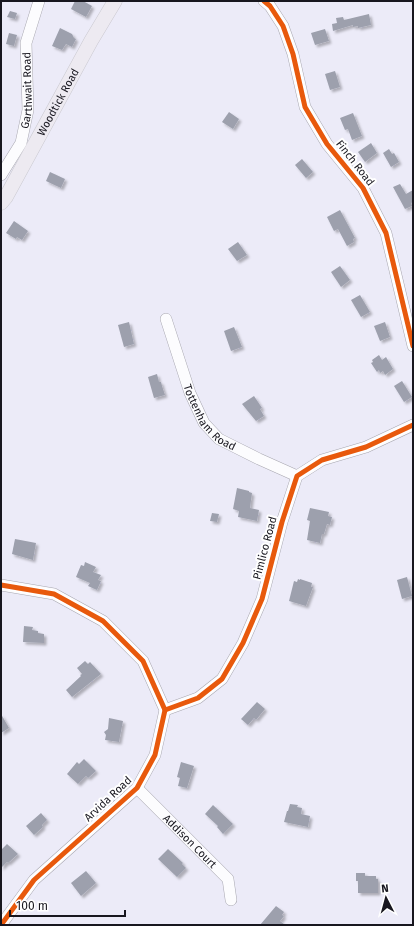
<svg xmlns="http://www.w3.org/2000/svg" width="414" height="926" viewBox="0 0 414 926" font-family="'Fira Sans',sans-serif">
<defs>
<filter id="shadow"><feDropShadow dx="2.5" dy="2.5" stdDeviation="1" flood-color="#0004"/></filter>
</defs>
<rect width="100%" height="100%" fill="#ecebf8"/>
<!-- building -->
<g fill="#9da0ad" filter="url(#shadow)">
<path d="M75,1h8l9,5 -6,11 -15,-8z"/>
<path d="M10,11l7,2 -2,6 -8,-2z"/>
<path d="M369,14l2,11 -13,3v-2l-5,1v-2l-20,6 -1,-7 5,-1 -1,-5 7,-1 1,3z"/>
<path d="M60,28l12,6 2,4 2,1 -4,8 -6,-3 -4,6 -10,-4z"/>
<path d="M325,29l4,12 -14,4 -4,-12z"/>
<path d="M9,33l8,2 -3,11 -8,-2z"/>
<path d="M335,71l5,16 -10,3 -5,-16z"/>
<path d="M229,112l10,7 -6,10 -11,-7z"/>
<path d="M353,113l9,23 -10,4 -4,-11 -3,1 -5,-12z"/>
<path d="M371,143l6,10 -12,9 -7,-10z"/>
<path d="M389,149l3,5 2,-1 5,9 -8,5 -8,-14z"/>
<path d="M302,159l11,13 -7,6 -11,-13z"/>
<path d="M50,172l15,7 -4,9 -15,-7z"/>
<path d="M400,184l6,10 7,-4v12l-2,1 1,3 -7,3 -12,-22z"/>
<path d="M340,210l15,28 -2,1 1,3 -7,4 -9,-17 -4,2 -7,-14z"/>
<path d="M14,221l14,10 -6,9 -5,-3 -1,2 -10,-6z"/>
<path d="M238,242l9,13 -10,6 -9,-12z"/>
<path d="M340,266l10,14 -9,7 -10,-15z"/>
<path d="M360,295l10,17 -9,5 -10,-17z"/>
<path d="M129,322l5,22 -10,3 -6,-22z"/>
<path d="M385,322l5,15 -10,4 -6,-15z"/>
<path d="M234,327l8,20 -11,4 -7,-20z"/>
<path d="M379,355l3,5 4,-3 7,12 -8,6 -2,-4 -3,2 -1,-3 -2,2 -6,-9 2,-1 -1,-2z"/>
<path d="M157,374l2,8h2l1,4 3,9 -11,3 -6,-21z"/>
<path d="M402,381l10,16 -8,5 -10,-16z"/>
<path d="M254,396l8,12 -2,1 4,7 -8,5 -14,-17z"/>
<path d="M237,488l12,3v1l3,1 -2,15 9,2 -2,11 -19,-4 1,-6 -6,-2z"/>
<path d="M310,508l19,4 -1,4 4,1 -2,8 -3,-1 -3,10h-2l-2,9 -13,-3 3,-19 -3,-1z"/>
<path d="M212,513l7,1 -2,8 -7,-1z"/>
<path d="M15,539l21,4 -3,17 -21,-6z"/>
<path d="M85,562l11,5 -3,5 8,3 -3,5 3,1 -4,9 -9,-4 2,-3 -14,-6 5,-12 3,1z"/>
<path d="M407,577l5,19 -10,3 -5,-19z"/>
<path d="M298,579l2,1v-1l12,4 -1,4h2l-7,19 -17,-5 5,-20 3,1z"/>
<path d="M24,626l9,1 -1,3 6,1v2l6,1v9l-21,-1z"/>
<path d="M85,661l3,3 2,-2 11,12 -29,23 -6,-7 15,-14 -1,-1 2,-1 -5,-6z"/>
<path d="M257,702l8,7 -9,11 -2,-2 -6,7 -7,-6z"/>
<path d="M1,714l8,14 -8,5z"/>
<path d="M109,718l14,3 -4,21 -14,-2 1,-5 -2,-3 4,-3z"/>
<path d="M84,759l12,12 -8,7 -2,-2 -8,8 -11,-10 10,-12 2,2z"/>
<path d="M181,762l13,4 -7,22 -9,-2 2,-8 -3,-1z"/>
<path d="M290,804l8,1 -1,2 5,1 -1,6 9,2 -2,11 -24,-5 3,-11h1z"/>
<path d="M213,805l20,19 -10,10 -6,-7 1,-1 -13,-12z"/>
<path d="M41,813l6,7 -5,5 1,2 -9,8 -8,-9z"/>
<path d="M7,844l11,10 -10,9 -1,-1 -6,6v-18z"/>
<path d="M168,849l15,14 -1,1 4,4 -9,9 -19,-18z"/>
<path d="M86,871l10,12 -15,13 -10,-13z"/>
<path d="M356,873h9v3h11v3h2v14h-20v-12h-2z"/>
<path d="M276,906l8,6 -2,3 2,1 -4,5 5,4h-25z"/>
</g>
<g fill="none" stroke-linecap="round" stroke-linejoin="round">
<!-- minor casing -->
<g stroke="#a7a6af" stroke-width="12">
<g id="minor">
<path d="M264,1l6,5 13,20 10,28 12,53 22,37 36,44 23,45 27,113"/>
<path id="s1" d="M1,175l20,-32 7,-33 -2,-67 13,-42"/>
<path id="s2" d="M166,319l24,74 14,30 15,16 40,20 38,17"/>
<path d="M1,585l53,9 49,27 40,40 22,49 -10,45 -18,33 -103,92 -33,45"/>
<path d="M165,710l33,-12 24,-19 21,-36 19,-44 20,-77 15,-46 25,-16 44,-13 47,-22"/>
<path id="s3" d="M137,788l91,91 3,21"/>
</g>
</g>
<!-- major casing -->
<g stroke="#cac9d0" stroke-width="15">
<g id="major">
<path id="s4" d="M1,203l5,-6 85,-156 24,-40"/>
</g>
</g>
<!-- minor -->
<use href="#minor" stroke="#fcfcfe" stroke-width="11"/>
<!-- major -->
<use href="#major" stroke="#edeaf1" stroke-width="14"/>
<!-- cycleway casing -->
<g stroke="#fff" stroke-width="8">
<g id="cycleway">
<path d="M264,1l6,5 13,20 10,28 12,53 22,37 36,44 23,45 27,113"/>
<path d="M1,585l53,9 49,27 40,40 22,49 -10,45 -18,33 -103,92 -33,45"/>
<path d="M165,710l33,-12 24,-19 21,-36 19,-44 20,-77 15,-46 25,-16 44,-13 47,-22"/>
</g>
</g>
<!-- cycleway -->
<use href="#cycleway" stroke="#e8590c" stroke-width="5"/>
</g>
<g text-anchor="middle" dominant-baseline="central" stroke-width="4" stroke-linejoin="round" paint-order="stroke">
<!-- street labels -->
<g font-size="11" fill="#18171f" stroke="#fff">
<text stroke="none"><textPath href="#s1" startOffset="91">Garthwait Road</textPath></text>
<text stroke="none"><textPath href="#s4" startOffset="116">Woodtick Road</textPath></text>
<text transform="translate(355 163) rotate(52)">Finch Road</text>
<text stroke="none"><textPath href="#s2" startOffset="110">Tottenham Road</textPath></text>
<text transform="translate(265 548) rotate(-75)">Pimlico Road</text>
<text transform="translate(108 799) rotate(-43)">Arvida Road</text>
<text stroke="none"><textPath href="#s3" startOffset="75">Addison Court</textPath></text>
</g>
</g>
<!-- border -->
<rect width="414" height="926" fill="none" stroke="#18171f" stroke-width="4"/>
<!-- north arrow -->
<g transform="translate(386 898) rotate(354)" stroke="#ffffff" stroke-width="3" paint-order="stroke">
<path d="M0-3L7 15L0 10L-7 15Z" fill="#18171f"/>
<text y="-6" font-size="11" font-weight="bold" text-anchor="middle" fill="#18171f">N</text>
</g>
<!-- scale -->
<path d="M10 910v6h115v-6" fill="none" stroke="#18171f" stroke-width="2"/>
<text x="16" y="910" font-size="12" fill="#18171f" stroke="#ffffff" stroke-width="3" paint-order="stroke">100 m</text>
</svg>
